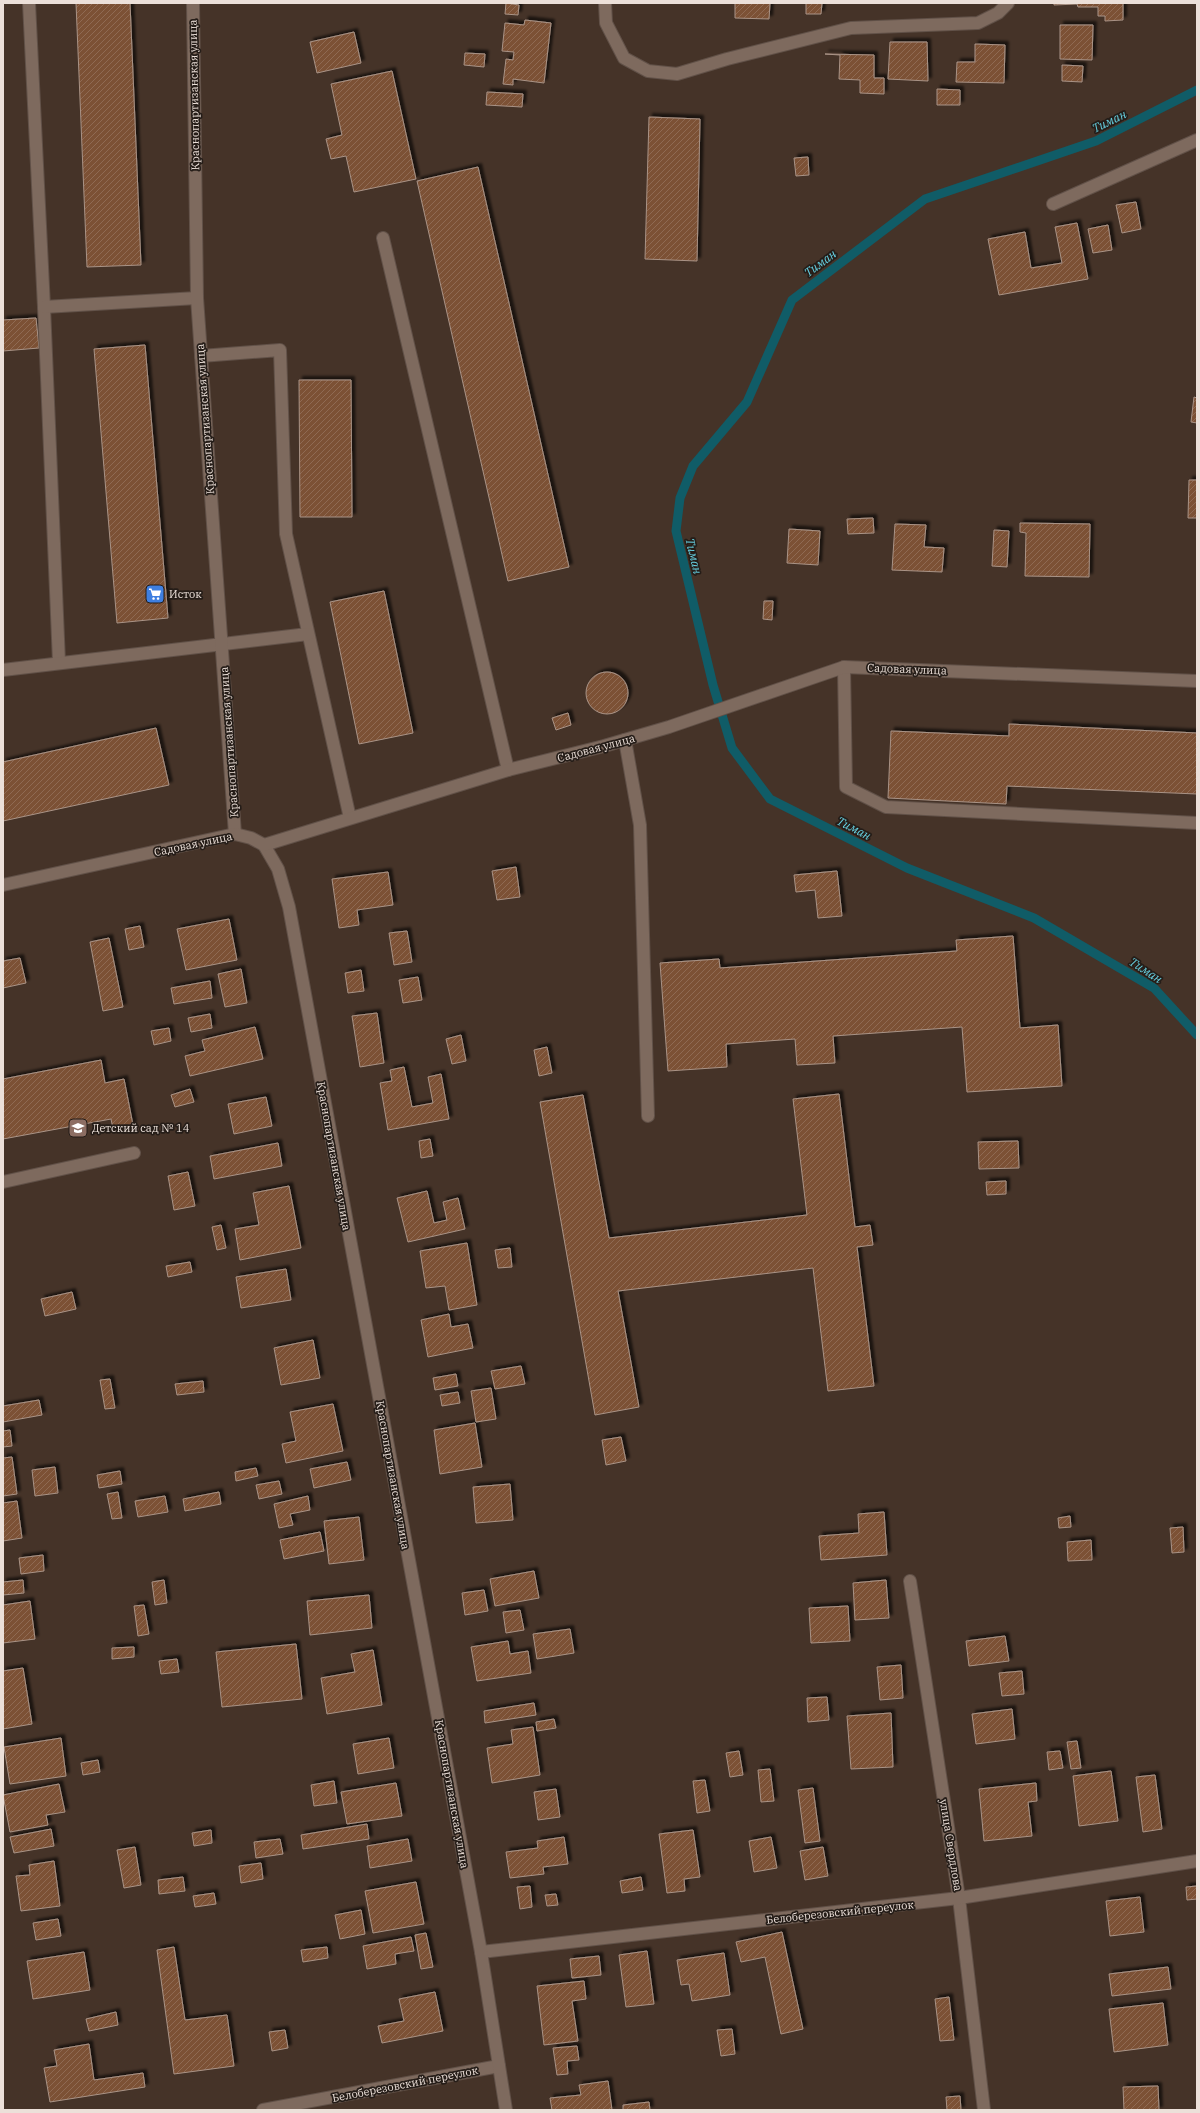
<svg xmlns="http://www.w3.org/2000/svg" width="1200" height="2113" viewBox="0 0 1200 2113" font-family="'IBM Plex Serif',serif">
<defs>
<pattern id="building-hatch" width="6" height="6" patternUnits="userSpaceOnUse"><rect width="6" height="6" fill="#7c5136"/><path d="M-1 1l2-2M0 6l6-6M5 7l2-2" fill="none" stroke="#8f6a52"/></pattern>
<filter id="shadow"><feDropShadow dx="3.5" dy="-3.5" stdDeviation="1" flood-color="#0009"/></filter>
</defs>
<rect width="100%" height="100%" fill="#453328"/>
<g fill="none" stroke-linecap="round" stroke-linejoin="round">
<!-- stream -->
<path stroke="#105c67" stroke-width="9" d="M1197,90l-101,51 -171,58 -133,101 -45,102 -54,64 -13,32 -4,33 37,154 19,63 38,51 137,69 127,50 120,70 43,47"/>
</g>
<!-- building -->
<g fill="url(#building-hatch)" stroke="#a99386" filter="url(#shadow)">
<path d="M76,3h54l11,262 -54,2z"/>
<path d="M506,3l13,2 -1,10 -13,-1z"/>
<path d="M735,3h35l-1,16 -34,-1z"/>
<path d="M806,3h16l-1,11h-15z"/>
<path d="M1054,3h69v17l-18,1v-5h-7v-9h-20l-1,-3 -23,1z"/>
<path d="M525,20l26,3 -7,60 -31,-4v6l-10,-1 3,-25 7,1 1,-8 -12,-1 3,-28 19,2z"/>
<path d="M1060,25h33l-1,35 -32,-1z"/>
<path d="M354,32l7,31 -44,10 -7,-31z"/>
<path d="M890,42h37l1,39 -40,-2z"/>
<path d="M975,44l30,1 -1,38 -48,-1 1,-20h18z"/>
<path d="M465,53l20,1 -1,13 -20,-2z"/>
<path d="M825,54l49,1v23h10v16l-24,-1v-13l-21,-1 1,-24z"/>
<path d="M1062,65l21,1 -1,16 -20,-1z"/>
<path d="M392,71l24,108 -62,13 -8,-36 -15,3 -5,-20 16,-4 -11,-51z"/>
<path d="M937,89l23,1v15h-23z"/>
<path d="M487,92l36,2 -1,13 -36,-2z"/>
<path d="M649,117l51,2 -3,142 -52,-2z"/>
<path d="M808,157l1,18 -13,1 -2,-18z"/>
<path d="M478,167l91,400 -61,14 -91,-400z"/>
<path d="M1136,202l5,27 -19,4 -6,-28z"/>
<path d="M1077,223l11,56 -89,16 -11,-56 37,-7 6,36 31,-5 -7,-36z"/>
<path d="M1108,225l4,25 -19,3 -5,-24z"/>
<path d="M36,318l3,30 -36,3v-31z"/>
<path d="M145,345l23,273 -51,5 -23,-274z"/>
<path d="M299,380h52l1,137h-52z"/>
<path d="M1194,397l3,1v25l-6,-1z"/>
<path d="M1189,480h8v38h-9z"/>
<path d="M873,518l1,15 -26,1 -1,-15z"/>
<path d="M1020,523l70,1 -1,53 -64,-1 1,-43 -6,-1z"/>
<path d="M895,524l31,1 -2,22 20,1 -2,24 -50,-2z"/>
<path d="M789,529l31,2 -2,34 -31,-2z"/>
<path d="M994,530l15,1 -2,36 -15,-1z"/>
<path d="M384,591l29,142 -54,11 -29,-142z"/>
<path d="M764,601h9l-1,19 -9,-1z"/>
<circle cx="607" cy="693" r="21"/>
<path d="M568,713l3,12 -15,5 -4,-12z"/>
<path d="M1009,724l188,9v61l-190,-8 -1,18 -118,-6 3,-67 118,5z"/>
<path d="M156,728l13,57 -166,36v-59z"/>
<path d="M516,867l4,30 -23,3 -5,-29z"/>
<path d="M837,871l5,45 -24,2 -3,-28 -19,2 -2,-17z"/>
<path d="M388,872l5,33 -36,5 2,15 -20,3 -7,-49z"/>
<path d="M229,919l8,41 -51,10 -9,-41z"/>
<path d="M140,926l4,21 -15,3 -4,-21z"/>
<path d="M407,931l5,31 -18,3 -5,-32z"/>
<path d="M1013,936l7,92 38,-3 4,61 -95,6 -5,-65 -129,9 2,27 -38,2 -2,-26 -69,5 1,23 -59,4 -8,-108 59,-4 1,9 237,-17 -1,-11z"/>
<path d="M109,938l14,69 -20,4 -13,-69z"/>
<path d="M20,958l6,25 -23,5v-27z"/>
<path d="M241,969l6,34 -22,4 -7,-33z"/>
<path d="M361,970l3,21 -16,2 -3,-20z"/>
<path d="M418,977l4,23 -19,3 -4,-23z"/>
<path d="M210,981l2,17 -38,6 -3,-16z"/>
<path d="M377,1013l7,50 -24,4 -8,-51z"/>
<path d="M210,1014l2,14 -21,4 -3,-14z"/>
<path d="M255,1027l8,32 -73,17 -5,-20 20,-5 -3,-11z"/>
<path d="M169,1028l2,13 -17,4 -3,-14z"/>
<path d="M461,1035l5,26 -14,3 -6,-25z"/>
<path d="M547,1047l5,26 -13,3 -5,-26z"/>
<path d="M101,1060l4,23 19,-4 9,46 -20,4 -2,-10 -108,20v-60z"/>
<path d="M404,1067l8,40 21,-4 -5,-26 13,-3 8,45 -61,11 -8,-47 12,-2 -2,-11z"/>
<path d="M190,1089l4,13 -19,5 -4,-12z"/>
<path d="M839,1094l16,133 15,-2 3,20 -16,2 17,139 -46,5 -15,-123 -195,23 21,116 -44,8 -55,-313 43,-7 26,143 198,-23 -14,-116z"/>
<path d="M266,1097l6,29 -38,8 -6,-30z"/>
<path d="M430,1139l3,17 -12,2 -2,-17z"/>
<path d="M1018,1141l1,27 -40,1 -1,-27z"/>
<path d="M278,1143l4,23 -68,13 -4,-23z"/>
<path d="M188,1172l7,34 -21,4 -6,-34z"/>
<path d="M1006,1181v13l-19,1 -1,-13z"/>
<path d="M289,1186l12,62 -61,12 -5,-31 24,-4 -6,-32z"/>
<path d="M427,1191l7,32 13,-3 -4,-18 15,-4 7,31 -57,13 -11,-44z"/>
<path d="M221,1225l5,23 -9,2 -5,-23z"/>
<path d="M467,1243l10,62 -28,5 -4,-24 -19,2 -6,-37z"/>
<path d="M510,1248l2,19 -14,1 -3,-18z"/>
<path d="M190,1262l2,10 -24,5 -2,-11z"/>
<path d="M286,1269l5,31 -50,8 -5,-31z"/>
<path d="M72,1292l4,17 -31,7 -4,-17z"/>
<path d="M449,1314l2,13 17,-3 5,24 -45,9 -7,-37z"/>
<path d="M313,1340l7,38 -39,7 -7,-37z"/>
<path d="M521,1366l4,18 -30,5 -4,-18z"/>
<path d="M456,1374l2,12 -23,4 -2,-12z"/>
<path d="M110,1379l5,29 -10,1 -5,-29z"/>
<path d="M203,1381l1,11 -27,3 -2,-11z"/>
<path d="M491,1388l5,31 -20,3 -5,-31z"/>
<path d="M458,1392l2,11 -18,3 -2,-11z"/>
<path d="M39,1400l3,15 -39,7v-16z"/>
<path d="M333,1404l10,47 -57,12 -4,-19 14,-3 -6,-29z"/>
<path d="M475,1423l7,44 -42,7 -6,-44z"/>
<path d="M10,1430l2,16 -9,1v-16z"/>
<path d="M621,1437l5,24 -20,4 -4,-25z"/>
<path d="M12,1457l5,37 -14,2v-38z"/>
<path d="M347,1462l4,18 -37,8 -4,-19z"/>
<path d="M55,1467l3,26 -23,3 -3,-26z"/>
<path d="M256,1468l2,8 -22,5 -1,-9z"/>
<path d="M120,1471l2,13 -23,4 -2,-13z"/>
<path d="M279,1481l3,13 -23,5 -3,-14z"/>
<path d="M510,1484l3,36 -37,3 -3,-36z"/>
<path d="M118,1492l4,26 -10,1 -5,-25z"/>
<path d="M219,1492l2,12 -36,7 -2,-12z"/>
<path d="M165,1496l3,16 -30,5 -3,-16z"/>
<path d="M308,1496l2,14 -20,4 3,11 -14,3 -5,-24z"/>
<path d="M17,1501l5,37 -19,3v-38z"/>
<path d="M884,1512l3,43 -66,5 -2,-24 40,-3 -1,-19z"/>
<path d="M1070,1516l1,11 -12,1 -1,-10z"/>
<path d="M359,1517l5,43 -35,4 -5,-43z"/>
<path d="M1183,1527l1,25 -12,1 -2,-25z"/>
<path d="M320,1532l4,19 -40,8 -4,-19z"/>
<path d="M1091,1540l1,20 -24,1 -1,-19z"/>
<path d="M43,1555l1,16 -23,3 -2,-16z"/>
<path d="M534,1571l5,27 -44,8 -5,-27z"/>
<path d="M23,1580l1,13 -21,2v-13z"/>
<path d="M164,1580l3,23 -12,2 -3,-23z"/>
<path d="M886,1580l3,38 -34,2 -2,-37z"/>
<path d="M484,1590l4,21 -23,4 -3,-22z"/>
<path d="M369,1595l3,33 -62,7 -3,-34z"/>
<path d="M30,1601l5,38 -32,4v-38z"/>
<path d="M144,1605l5,29 -11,2 -4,-30z"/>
<path d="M848,1606l2,35 -39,2 -2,-35z"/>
<path d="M520,1610l4,20 -18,3 -3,-21z"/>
<path d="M570,1629l4,24 -37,6 -4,-25z"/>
<path d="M1005,1636l4,25 -40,5 -3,-25z"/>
<path d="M508,1641l2,13 18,-3 3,22 -54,8 -6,-34z"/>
<path d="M296,1644l6,55 -80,8 -6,-55z"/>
<path d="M134,1647v10l-22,2v-11z"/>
<path d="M373,1650l9,55 -55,9 -6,-36 34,-6 -4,-18z"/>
<path d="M177,1659l2,13 -18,2 -2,-13z"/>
<path d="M901,1665l2,33 -23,2 -3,-33z"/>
<path d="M23,1668l9,56 -29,5v-58z"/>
<path d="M1022,1671l2,23 -22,2 -3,-23z"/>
<path d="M827,1697l2,23 -21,2 -1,-24z"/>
<path d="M534,1703l2,12 -51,8 -1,-12z"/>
<path d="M1012,1709l3,30 -39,5 -4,-30z"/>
<path d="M891,1713l2,54 -42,2 -4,-53z"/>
<path d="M554,1719l2,9 -19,3 -1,-9z"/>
<path d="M533,1727l7,48 -48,8 -5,-35 26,-4 -2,-14z"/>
<path d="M61,1738l5,38 -56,8 -6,-37z"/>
<path d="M389,1738l5,30 -36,6 -5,-30z"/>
<path d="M1077,1741l4,27 -10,1 -4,-27z"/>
<path d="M739,1751l4,24 -13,2 -4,-24z"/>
<path d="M1060,1751l3,17 -14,2 -2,-18z"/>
<path d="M98,1760l2,12 -17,3 -2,-12z"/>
<path d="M770,1769l4,32 -13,1 -3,-32z"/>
<path d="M1111,1771l7,50 -39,5 -6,-50z"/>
<path d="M1155,1775l7,54 -19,3 -7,-55z"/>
<path d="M705,1780l5,31 -13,2 -4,-32z"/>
<path d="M334,1781l3,22 -23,3 -3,-21z"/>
<path d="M396,1783l6,33 -55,8 -6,-32z"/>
<path d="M1036,1783l1,18 -9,1 4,34 -48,5 -5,-52z"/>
<path d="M59,1784l6,28 -19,3 2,10 -38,7 -7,-37z"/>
<path d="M813,1788l7,53 -15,2 -7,-53z"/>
<path d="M556,1789l4,28 -22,3 -4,-28z"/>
<path d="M367,1824l2,15 -66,10 -2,-14z"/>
<path d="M51,1829l3,17 -40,7 -4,-16z"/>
<path d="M211,1830l1,13 -18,3 -2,-13z"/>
<path d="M693,1830l7,47 -16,2 1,12 -18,2 -8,-59z"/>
<path d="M564,1837l4,27 -25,3 1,7 -34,4 -4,-26 32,-4 -1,-7z"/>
<path d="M771,1837l6,31 -23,4 -5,-31z"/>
<path d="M280,1839l3,15 -27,4 -2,-16z"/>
<path d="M408,1839l4,22 -42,7 -3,-22z"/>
<path d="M135,1847l6,38 -17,3 -7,-38z"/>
<path d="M823,1847l5,29 -23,4 -5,-29z"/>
<path d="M54,1861l6,45 -39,5 -5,-35 14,-1 -1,-10z"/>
<path d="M261,1863l2,16 -22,4 -2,-17z"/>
<path d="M183,1877l2,14 -26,3 -1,-14z"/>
<path d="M641,1877l2,13 -21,3 -2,-12z"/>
<path d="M416,1882l8,42 -51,9 -8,-42z"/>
<path d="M530,1886l2,21 -12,2 -3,-22z"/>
<path d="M1197,1886v13l-10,1 -1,-13z"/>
<path d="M214,1893l2,11 -21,3 -2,-11z"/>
<path d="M556,1894l2,11 -11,1 -2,-11z"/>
<path d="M1140,1897l4,35 -34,4 -4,-35z"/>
<path d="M361,1910l4,24 -25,5 -5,-24z"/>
<path d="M58,1919l3,17 -25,4 -3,-17z"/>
<path d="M782,1932l21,97 -22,5 -16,-77 -24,5 -5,-20z"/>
<path d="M426,1933l7,34 -12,2 -6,-34z"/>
<path d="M411,1937l3,14 -19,3 1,10 -29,5 -4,-23z"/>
<path d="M174,1947l11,73 42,-5 7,51 -60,8 -17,-124z"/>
<path d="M327,1947l1,11 -25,4 -2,-12z"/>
<path d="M647,1951l7,53 -28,3 -7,-52z"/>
<path d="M84,1952l6,38 -57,9 -6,-38z"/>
<path d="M724,1953l6,42 -38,6 -3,-17 -8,1 -4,-25z"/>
<path d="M599,1956l2,19 -29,3 -2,-19z"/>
<path d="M1168,1967l3,22 -59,7 -3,-22z"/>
<path d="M584,1981l2,18 -14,2 6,40 -34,4 -7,-59z"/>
<path d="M435,1992l8,39 -61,12 -4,-17 26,-5 -5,-22z"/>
<path d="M949,1997l5,43 -14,1 -5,-42z"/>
<path d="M1163,2003l5,42 -54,7 -5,-43z"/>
<path d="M116,2012l2,13 -29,6 -3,-12z"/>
<path d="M732,2029l3,25 -14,2 -4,-26z"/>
<path d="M285,2030l3,18 -16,3 -3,-19z"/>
<path d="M89,2044l5,36 49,-7 2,14 -95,15 -6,-34 13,-2 -3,-16z"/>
<path d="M577,2046l2,14 -12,1 1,13 -11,1 -4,-27z"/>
<path d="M608,2081l4,29h-60l-2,-12 31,-3 -2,-10z"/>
<path d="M1158,2086l1,24h-35l-1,-23z"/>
<path d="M960,2096l1,14h-14l-1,-13z"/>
<path d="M649,2102l1,8h-27v-5z"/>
</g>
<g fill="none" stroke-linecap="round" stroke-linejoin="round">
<!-- lane casing -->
<g stroke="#615148" stroke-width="14">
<g id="lane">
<path d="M29,3l15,304 15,355"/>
<path d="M1053,204l144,-64"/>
<path d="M383,238l125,532"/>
<path d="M44,307l153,-9"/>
<path d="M201,356l79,-6 6,184 64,284"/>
<path d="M844,667l2,120 40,20 311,16"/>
<path d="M3,670l305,-36"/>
<path d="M625,740l15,85 8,291"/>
<path d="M3,1182l131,-29"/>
</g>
</g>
<!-- street casing -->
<g stroke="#615148" stroke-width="14">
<g id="street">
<path d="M193,3l4,295 38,536"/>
<path d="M605,3l1,20 18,35 24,13 29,3 50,-15 124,-31 127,-5 20,-10 10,-10"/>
<path d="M910,1581l49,317 25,212"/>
<path d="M481,1952l478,-54 238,-37"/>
<path d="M263,2110l236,-44"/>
</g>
</g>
<!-- secondary casing -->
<g stroke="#615148" stroke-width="14">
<g id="secondary">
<path d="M264,845l14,24 11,38 192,1045 25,158"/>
<path d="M3,885l232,-51 16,4 13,7 244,-75 96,-24 65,-19 175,-60 353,14"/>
</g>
</g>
<!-- lane -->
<use href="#lane" stroke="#7e6a5e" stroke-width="12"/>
<!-- street -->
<use href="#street" stroke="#7e6a5e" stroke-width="12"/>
<!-- secondary -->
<use href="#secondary" stroke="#7e6a5e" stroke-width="12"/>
</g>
<!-- icons -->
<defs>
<g id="supermarket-square" transform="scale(1)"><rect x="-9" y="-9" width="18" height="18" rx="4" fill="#3f7fe0" stroke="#251d18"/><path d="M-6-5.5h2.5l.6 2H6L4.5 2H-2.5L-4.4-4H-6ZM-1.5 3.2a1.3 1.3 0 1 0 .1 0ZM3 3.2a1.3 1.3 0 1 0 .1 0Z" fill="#fff"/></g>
<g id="school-square" transform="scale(1)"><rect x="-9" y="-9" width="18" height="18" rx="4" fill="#8d6e63" stroke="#251d18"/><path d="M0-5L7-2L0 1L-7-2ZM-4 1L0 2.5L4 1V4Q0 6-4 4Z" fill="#fff"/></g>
</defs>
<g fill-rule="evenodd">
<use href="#supermarket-square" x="155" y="594"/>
<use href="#school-square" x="78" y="1128"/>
</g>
<g text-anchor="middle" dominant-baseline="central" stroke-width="3.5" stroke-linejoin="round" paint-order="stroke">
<!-- street labels -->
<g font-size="11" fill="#ece0d9" stroke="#251d18">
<text transform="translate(194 95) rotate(-91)">Краснопартизанская улица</text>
<text transform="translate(205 419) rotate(-94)">Краснопартизанская улица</text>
<text transform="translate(907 669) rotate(2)">Садовая улица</text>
<text transform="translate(229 742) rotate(-94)">Краснопартизанская улица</text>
<text transform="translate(596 748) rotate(-15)">Садовая улица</text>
<text transform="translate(193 844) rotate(-12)">Садовая улица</text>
<text transform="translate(334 1156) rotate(80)">Краснопартизанская улица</text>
<text transform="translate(393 1475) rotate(80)">Краснопартизанская улица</text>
<text transform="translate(452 1794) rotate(80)">Краснопартизанская улица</text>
<text transform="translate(951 1845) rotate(81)">улица Свердлова</text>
<text transform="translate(840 1912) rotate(-6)">Белоберезовский переулок</text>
<text transform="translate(405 2084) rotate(-11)">Белоберезовский переулок</text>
</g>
<!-- poi labels -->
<g font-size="11" fill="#ece0d9" stroke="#251d18" text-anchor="start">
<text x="169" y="594">Исток</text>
<text x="92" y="1128">Детский сад № 14</text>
</g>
<!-- water labels -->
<g font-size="12" font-style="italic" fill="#67d1e2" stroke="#251d18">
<text transform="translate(1109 121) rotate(-26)">Тиман</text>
<text transform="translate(820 263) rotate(-37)">Тиман</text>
<text transform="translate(694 556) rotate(77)">Тиман</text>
<text transform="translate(854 828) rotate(27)">Тиман</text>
<text transform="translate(1146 970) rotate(33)">Тиман</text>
</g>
</g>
<!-- border -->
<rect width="1200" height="2113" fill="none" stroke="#ece0d9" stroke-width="8"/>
</svg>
